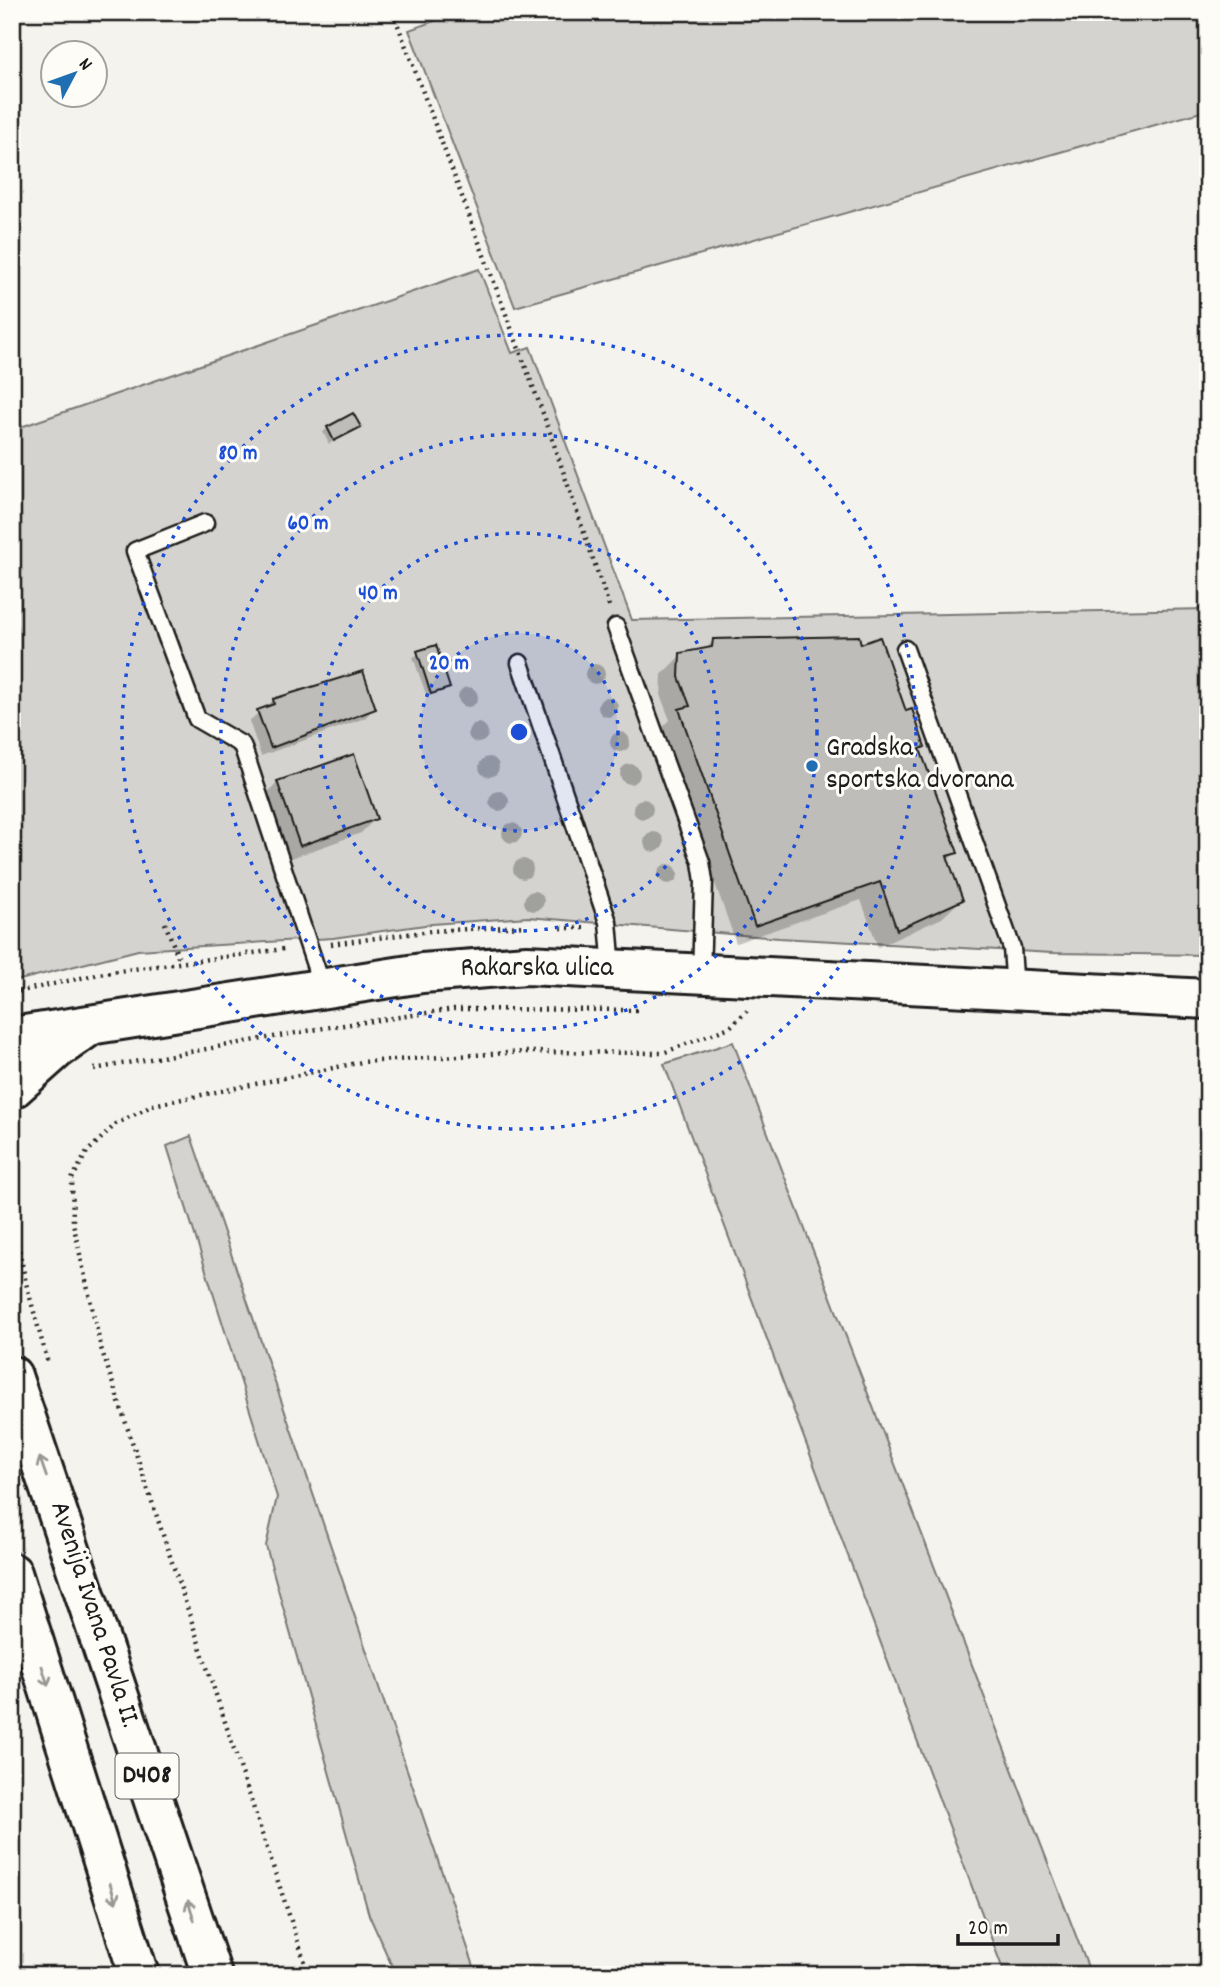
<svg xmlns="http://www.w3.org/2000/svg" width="1220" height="1987" viewBox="0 0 1220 1987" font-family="Dekko,sans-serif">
<rect width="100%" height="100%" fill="#f4f3ee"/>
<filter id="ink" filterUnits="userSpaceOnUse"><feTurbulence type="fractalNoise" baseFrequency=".0143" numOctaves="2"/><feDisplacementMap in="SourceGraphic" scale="14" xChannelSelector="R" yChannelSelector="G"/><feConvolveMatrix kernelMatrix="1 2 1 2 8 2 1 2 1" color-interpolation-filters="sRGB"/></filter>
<g filter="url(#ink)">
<!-- green -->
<g fill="#d4d3cf" stroke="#787876" stroke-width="2">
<path d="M459,12h749v98l-693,197 -106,-277z"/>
<path d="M479,269l33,84 18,-6 102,273 576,-11v346l-156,-2 -273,-15 -251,-21 -96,7 -99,14 -195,12 -126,32v-552z"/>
<path d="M733,1042l358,933h-86l-341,-911z"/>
<path d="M191,1136l286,839h-81l-27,-60 -103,-369 11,-49 -110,-351z"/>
</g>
<!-- shadow -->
<g fill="#0003">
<path d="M359,427l-30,17 -6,-12 5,-4z"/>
<path d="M713,641l147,5 63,100 -4,5 37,101 -9,9 14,39 -19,18 -64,29 -17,-47 -125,43 -75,-214 9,-9 -9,-23 1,-23 19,-19 23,-4z"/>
<path d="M434,647l14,41 -21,9 -14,-40z"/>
<path d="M328,682l46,26 -9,10 -104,38 -12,-35 25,-21z"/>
<path d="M278,782l97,37 -14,14 -75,27 -23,-63z"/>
</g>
<!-- building -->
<g fill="#bebdba" stroke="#1c1c1c" stroke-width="2">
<path d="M353,413l8,14 -27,14 -7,-14z"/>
<path d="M859,636l2,8 19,-7 26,74 6,-2 13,38 -5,2 38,104 -11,3 16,44 -66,30 -17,-48 -125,44 -76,-217 11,-3 -11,-29 1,-24 32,-6 1,-8z"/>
<path d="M436,645l14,43 -19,6 -14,-43z"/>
<path d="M363,671l13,38 -105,39 -14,-38 17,-6 -1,-5z"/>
<path d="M354,754l23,65 -77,27 -23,-65z"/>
</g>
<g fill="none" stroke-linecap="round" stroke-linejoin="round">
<!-- service casing -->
<g stroke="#1c1c1c" stroke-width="21">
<g id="service">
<path d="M205,523l-70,28 62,168 45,26 81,244"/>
<path d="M616,627l85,235 3,19 -3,93"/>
<path d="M905,649l107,299 3,42"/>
<path d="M520,663l88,259 4,47"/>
</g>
</g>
<!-- secondary casing -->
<g stroke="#1c1c1c" stroke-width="44">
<path id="secondary" d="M12,1037l410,-64 105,-8 681,34"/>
</g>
<!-- primary casing -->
<g stroke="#1c1c1c" stroke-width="44">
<g id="primary">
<path d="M12,1089l45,-40 34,-24"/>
<path d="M12,1376l200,599"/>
<path d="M12,1573l127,402"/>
</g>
</g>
<!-- path -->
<g stroke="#1c1c1c" stroke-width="4.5" stroke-dasharray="2 5" stroke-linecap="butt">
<path d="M393,12l154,412 62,182"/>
<path d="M165,923l15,39"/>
<path d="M561,928h23"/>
<path d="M331,944l100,-13 93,-5"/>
<path d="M12,993l92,-20 180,-24"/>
<path d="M94,1069l230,-41 130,-19 186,1"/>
<path d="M12,1129l5,3 -5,20"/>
<path d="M12,1216l14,67 22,80"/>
<path d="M309,1975l-208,-627 -28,-125 -1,-44 15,-27 29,-28 37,-19 209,-43 161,-10 140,1 67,-26 17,-16"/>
</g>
<!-- service -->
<use href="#service" stroke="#fdfcf7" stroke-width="16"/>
<!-- secondary -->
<use href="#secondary" stroke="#fdfcf7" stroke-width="38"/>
<!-- primary -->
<use href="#primary" stroke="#fdfcf7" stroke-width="38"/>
</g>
<!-- trees -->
<g fill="#a0a09d">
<circle cx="595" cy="674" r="10"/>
<circle cx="468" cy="697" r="10"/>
<circle cx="608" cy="707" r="10"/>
<circle cx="478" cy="733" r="10"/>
<circle cx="620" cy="742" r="10"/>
<circle cx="489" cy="767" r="10"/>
<circle cx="630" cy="774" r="10"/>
<circle cx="499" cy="801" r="10"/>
<circle cx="643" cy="809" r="10"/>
<circle cx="512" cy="833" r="10"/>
<circle cx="654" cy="842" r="10"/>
<circle cx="523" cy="869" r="10"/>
<circle cx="668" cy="874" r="10"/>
<circle cx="534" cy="901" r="10"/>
</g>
<!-- one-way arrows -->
<defs><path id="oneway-shaft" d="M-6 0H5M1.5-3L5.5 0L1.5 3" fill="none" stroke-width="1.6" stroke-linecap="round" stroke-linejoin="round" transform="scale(1.75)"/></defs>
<g stroke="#989794">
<use href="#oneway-shaft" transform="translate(43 1467) rotate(-109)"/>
<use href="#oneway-shaft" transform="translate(45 1676) rotate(73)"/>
<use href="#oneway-shaft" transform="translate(113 1893) rotate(73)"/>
<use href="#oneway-shaft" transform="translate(191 1910) rotate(-108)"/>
</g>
</g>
<!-- distance rings -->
<circle cx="519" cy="732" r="99" fill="#1d4ed8" fill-opacity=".12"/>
<g fill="none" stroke="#1d4ed8" stroke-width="3.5" stroke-dasharray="3.5 7">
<circle cx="519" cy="732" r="99"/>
<circle cx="519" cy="732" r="199"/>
<circle cx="519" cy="732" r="298"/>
<circle cx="519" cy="732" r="397"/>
</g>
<!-- markers -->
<circle fill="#1f6fb2" stroke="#fdfcf7" stroke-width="2.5" cx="812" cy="766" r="7"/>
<g text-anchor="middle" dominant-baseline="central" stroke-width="6" stroke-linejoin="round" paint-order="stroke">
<!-- shield labels -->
<rect fill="#fdfcf7" stroke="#605f5e" stroke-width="2" x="115.5" y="1753.5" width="63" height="45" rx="5"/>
<g font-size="26" font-weight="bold" fill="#1c1c1c">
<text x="147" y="1776">D408</text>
</g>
<!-- poi labels -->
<g font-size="28" fill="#1c1c1c" stroke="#fdfcf7" text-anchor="start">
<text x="826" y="750">Gradska<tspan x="826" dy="32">sportska dvorana</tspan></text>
</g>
<!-- street labels -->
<g font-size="28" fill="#1c1c1c" stroke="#fdfcf7">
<text x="537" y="970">Rakarska ulica</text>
<text transform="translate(93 1615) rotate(72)">Avenija Ivana Pavla II.</text>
</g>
</g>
<circle cx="519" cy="732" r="10" fill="#1d4ed8" stroke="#fdfcf7" stroke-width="3.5"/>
<g font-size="21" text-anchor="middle" font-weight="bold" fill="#1d4ed8" stroke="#fdfcf7" stroke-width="6" stroke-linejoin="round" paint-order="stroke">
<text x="238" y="459">80 m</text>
<text x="308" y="529">60 m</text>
<text x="378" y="599">40 m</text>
<text x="449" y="669">20 m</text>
</g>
<!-- margin -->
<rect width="1220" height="1987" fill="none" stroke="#fdfcf7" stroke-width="42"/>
<rect x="21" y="21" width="1178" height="1945" fill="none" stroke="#1c1c1c" stroke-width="2.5" filter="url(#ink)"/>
<!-- north arrow -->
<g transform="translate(74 74) rotate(49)"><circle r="33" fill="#fdfcf7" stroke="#a3a29f" stroke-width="2"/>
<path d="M0-5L12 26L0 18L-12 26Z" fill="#1f6fb2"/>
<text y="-10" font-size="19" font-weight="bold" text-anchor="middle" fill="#1c1c1c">N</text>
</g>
<!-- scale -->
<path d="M958 1934v10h100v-10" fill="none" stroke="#1c1c1c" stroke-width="3.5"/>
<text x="968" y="1934" font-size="21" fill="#1c1c1c" stroke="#fdfcf7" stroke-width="5" paint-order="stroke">20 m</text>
</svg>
